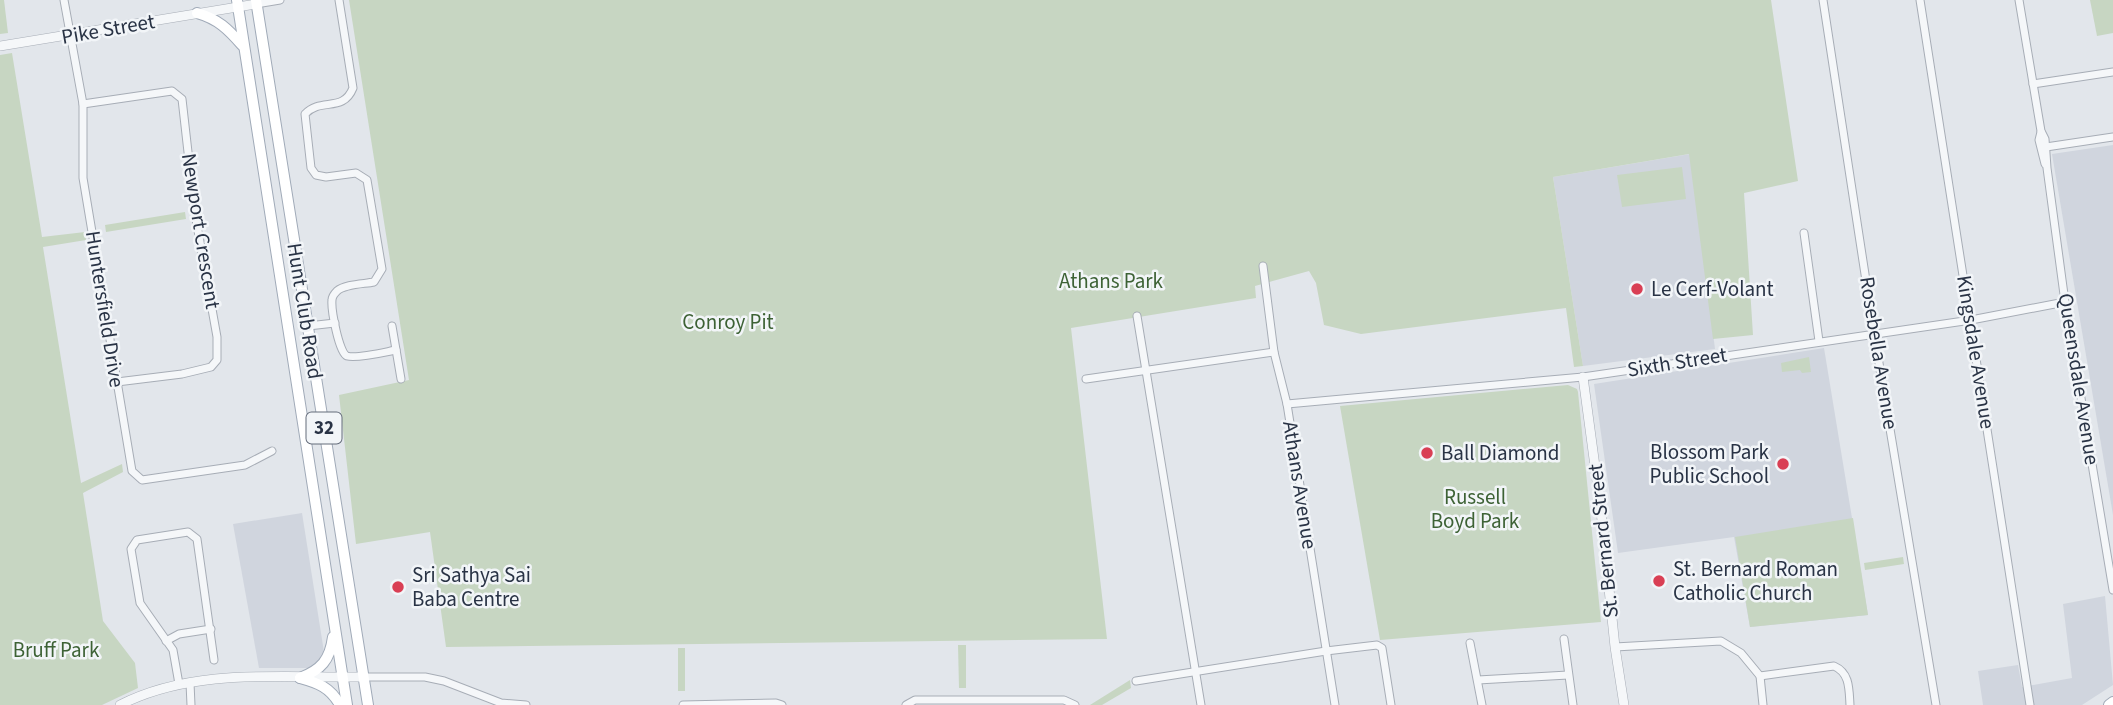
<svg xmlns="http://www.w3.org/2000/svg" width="2113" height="705" viewBox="0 0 2113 705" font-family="'Source Sans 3',sans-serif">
<rect width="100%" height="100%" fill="#e2e6eb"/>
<!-- built -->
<g fill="#d0d5de">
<path d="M2113,145v370l-61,-361z"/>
<path d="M1690,154l25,195 -132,17 -30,-189z"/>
<path d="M1824,348l44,267 -118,12 -16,-90 -116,16 -24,-169z"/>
<path d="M302,513l22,139 -6,9 -9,7h-50l-26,-144z"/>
<path d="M2105,596l8,89 -31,20h-99l-5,-34 40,-6 4,22 50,-9 -9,-74z"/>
</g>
<!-- green -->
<g fill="#c7d6c2">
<path d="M0,0h4l4,33 -8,1z"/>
<path d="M349,0h1422l27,181 -54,12 9,142 -40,4 -24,-185 -136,23 30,189 -9,1 -8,-59 -205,26 -37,-9 -8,-42 -7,-12 -54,15 1,12 -185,30 36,311 -661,8 -16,-115 -74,12 -17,-149 70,-15z"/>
<path d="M2090,0h23v33l-16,3z"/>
<path d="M12,53l30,184 43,-5 1,8 -43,7 38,236 41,-19 1,8 -40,21 20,128 32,42 3,25 -36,17h-102v-650z"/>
<path d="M1682,167l4,32 -64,8 -5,-32z"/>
<path d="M185,212l1,7 -80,13 -1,-7z"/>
<path d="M1809,357l2,15 -9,1 -2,-3 -18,2 -1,-9z"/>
<path d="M1568,385l9,4 1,3 23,230 -221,18 -40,-234z"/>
<path d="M1853,518l15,97 -118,12 -15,-90z"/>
<path d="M1903,557l1,7 -39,6 -1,-7z"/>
<path d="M958,645h8v43h-7z"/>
<rect x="678" y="648" width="7" height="43"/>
<path d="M1130,680l1,8 -29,17h-12z"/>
</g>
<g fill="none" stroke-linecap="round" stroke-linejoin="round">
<!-- minor casing -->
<g stroke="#a7adb6" stroke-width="9">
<g id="minor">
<path d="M64,0l19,104v74l49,293 10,9 103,-15 27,-14"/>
<path d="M339,0l14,88c-10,25 -32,9 -48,26l6,54 5,7 10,2 30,-4 11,7 15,89 -8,13c-10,2 -29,2 -37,9 -2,2 -5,6 -5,9 -1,10 7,53 15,56 10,3 38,-4 49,-6"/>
<path d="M1823,0l51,333 62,372"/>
<path d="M1920,0l110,705"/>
<path d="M2019,0l22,131 4,8 2,29 18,134 48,288"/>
<path d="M256,4l24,-4"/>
<path d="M2033,84l80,-12"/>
<path d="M83,104l89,-13 10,8 13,115 22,123v23l-6,7 -29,7 -65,8"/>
<path d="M2041,132l-2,8 6,24"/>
<path d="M2046,147l67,-10"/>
<path d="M1804,233l15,108"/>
<path d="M1263,266l11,86 13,52 48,301"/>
<path d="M1137,316l64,389"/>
<path d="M308,326l27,-3"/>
<path d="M392,326l9,53"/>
<path d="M1086,379l188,-27"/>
<path d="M1287,404l296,-27 388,-57 94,-18"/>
<path d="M1564,639l9,66"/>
<path d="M166,641l13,-7 32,-5"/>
<path d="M1470,643l12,62"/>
<path d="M1615,647l106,-6 20,12 19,23 3,29"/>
<path d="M1760,676l74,-10c16,7 15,23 16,39"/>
<path d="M364,677h61l19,4 57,22 25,2"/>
<path d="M1478,680l90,-5"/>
<path d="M1136,681l190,-30 51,-6 5,3 9,57"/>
<path d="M190,683l1,22"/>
<path d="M179,684l-6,-34 -33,-47 -9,-54 6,-9 51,-8 9,7 17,121"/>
<path d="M683,705l93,-2 6,2"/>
<path d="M906,705l9,-5h149l11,5"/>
</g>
</g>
<!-- tertiary casing -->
<g stroke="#a7adb6" stroke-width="10">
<g id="tertiary">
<path d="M0,46l256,-42"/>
<path d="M1583,377l18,134 14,136 9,58"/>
<path d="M120,705c74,-38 163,-27 244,-28"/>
</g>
</g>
<!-- primary casing -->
<g stroke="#a0aab8" stroke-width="12">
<g id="primary">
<path d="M237,0l110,705"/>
<path d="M256,0l112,705"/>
<path d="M197,13c21,6 31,16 45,32"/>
<path d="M300,678c21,-8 30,-18 33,-41"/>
<path d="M300,678c18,5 30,9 40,27"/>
<path d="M2109,705l4,-3"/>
</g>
</g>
<!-- minor -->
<use href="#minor" stroke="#f5f7f9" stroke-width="7"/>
<!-- tertiary -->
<use href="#tertiary" stroke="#f5f7f9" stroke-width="9"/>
<!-- primary -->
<use href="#primary" stroke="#fff" stroke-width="10"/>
</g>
<!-- markers -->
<g fill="#d93f54" stroke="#f2f5f8" stroke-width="2.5">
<circle cx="1637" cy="289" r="7"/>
<circle cx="1427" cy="453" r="7"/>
<circle cx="1783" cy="464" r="7"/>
<circle cx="1659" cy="581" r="7"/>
<circle cx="398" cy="587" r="7"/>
</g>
<g text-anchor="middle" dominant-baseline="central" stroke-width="5" stroke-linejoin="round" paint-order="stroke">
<!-- shield labels -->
<rect fill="#f2f5f8" stroke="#656d7b" stroke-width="2" x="306.5" y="412.5" width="35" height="31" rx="5"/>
<g font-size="19" font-weight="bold" fill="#293345">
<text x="324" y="428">32</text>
</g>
<!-- street labels -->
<g font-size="21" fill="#293345" stroke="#f2f5f8">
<text transform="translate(108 29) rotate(-10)">Pike Street</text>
<text transform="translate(201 231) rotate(81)">Newport Crescent</text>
<text transform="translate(105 309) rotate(81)">Huntersfield Drive</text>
<text transform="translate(305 311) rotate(81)">Hunt Club Road</text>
<text transform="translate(1976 352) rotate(81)">Kingsdale Avenue</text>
<text transform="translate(1879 353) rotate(81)">Rosebella Avenue</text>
<text transform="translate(1677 362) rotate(-9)">Sixth Street</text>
<text transform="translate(2079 379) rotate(81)">Queensdale Avenue</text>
<text transform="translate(1300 485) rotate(81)">Athans Avenue</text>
<text transform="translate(1603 541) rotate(-96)">St. Bernard Street</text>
</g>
<!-- park labels -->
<g font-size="21" fill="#3d6235" stroke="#f2f5f8">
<text x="1111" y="281">Athans Park</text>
<text x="728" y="322">Conroy Pit</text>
<text x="1475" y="497">Russell<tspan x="1475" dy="24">Boyd Park</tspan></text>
<text x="56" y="650">Bruff Park</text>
</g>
<!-- poi labels -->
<g font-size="21" fill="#293345" stroke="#f2f5f8" text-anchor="start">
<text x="1651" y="289">Le Cerf-Volant</text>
<text x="1769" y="452" text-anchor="end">Blossom Park<tspan x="1769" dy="24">Public School</tspan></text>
<text x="1441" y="453">Ball Diamond</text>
<text x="1673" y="569">St. Bernard Roman<tspan x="1673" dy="24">Catholic Church</tspan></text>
<text x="412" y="575">Sri Sathya Sai<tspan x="412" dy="24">Baba Centre</tspan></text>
</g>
</g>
</svg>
